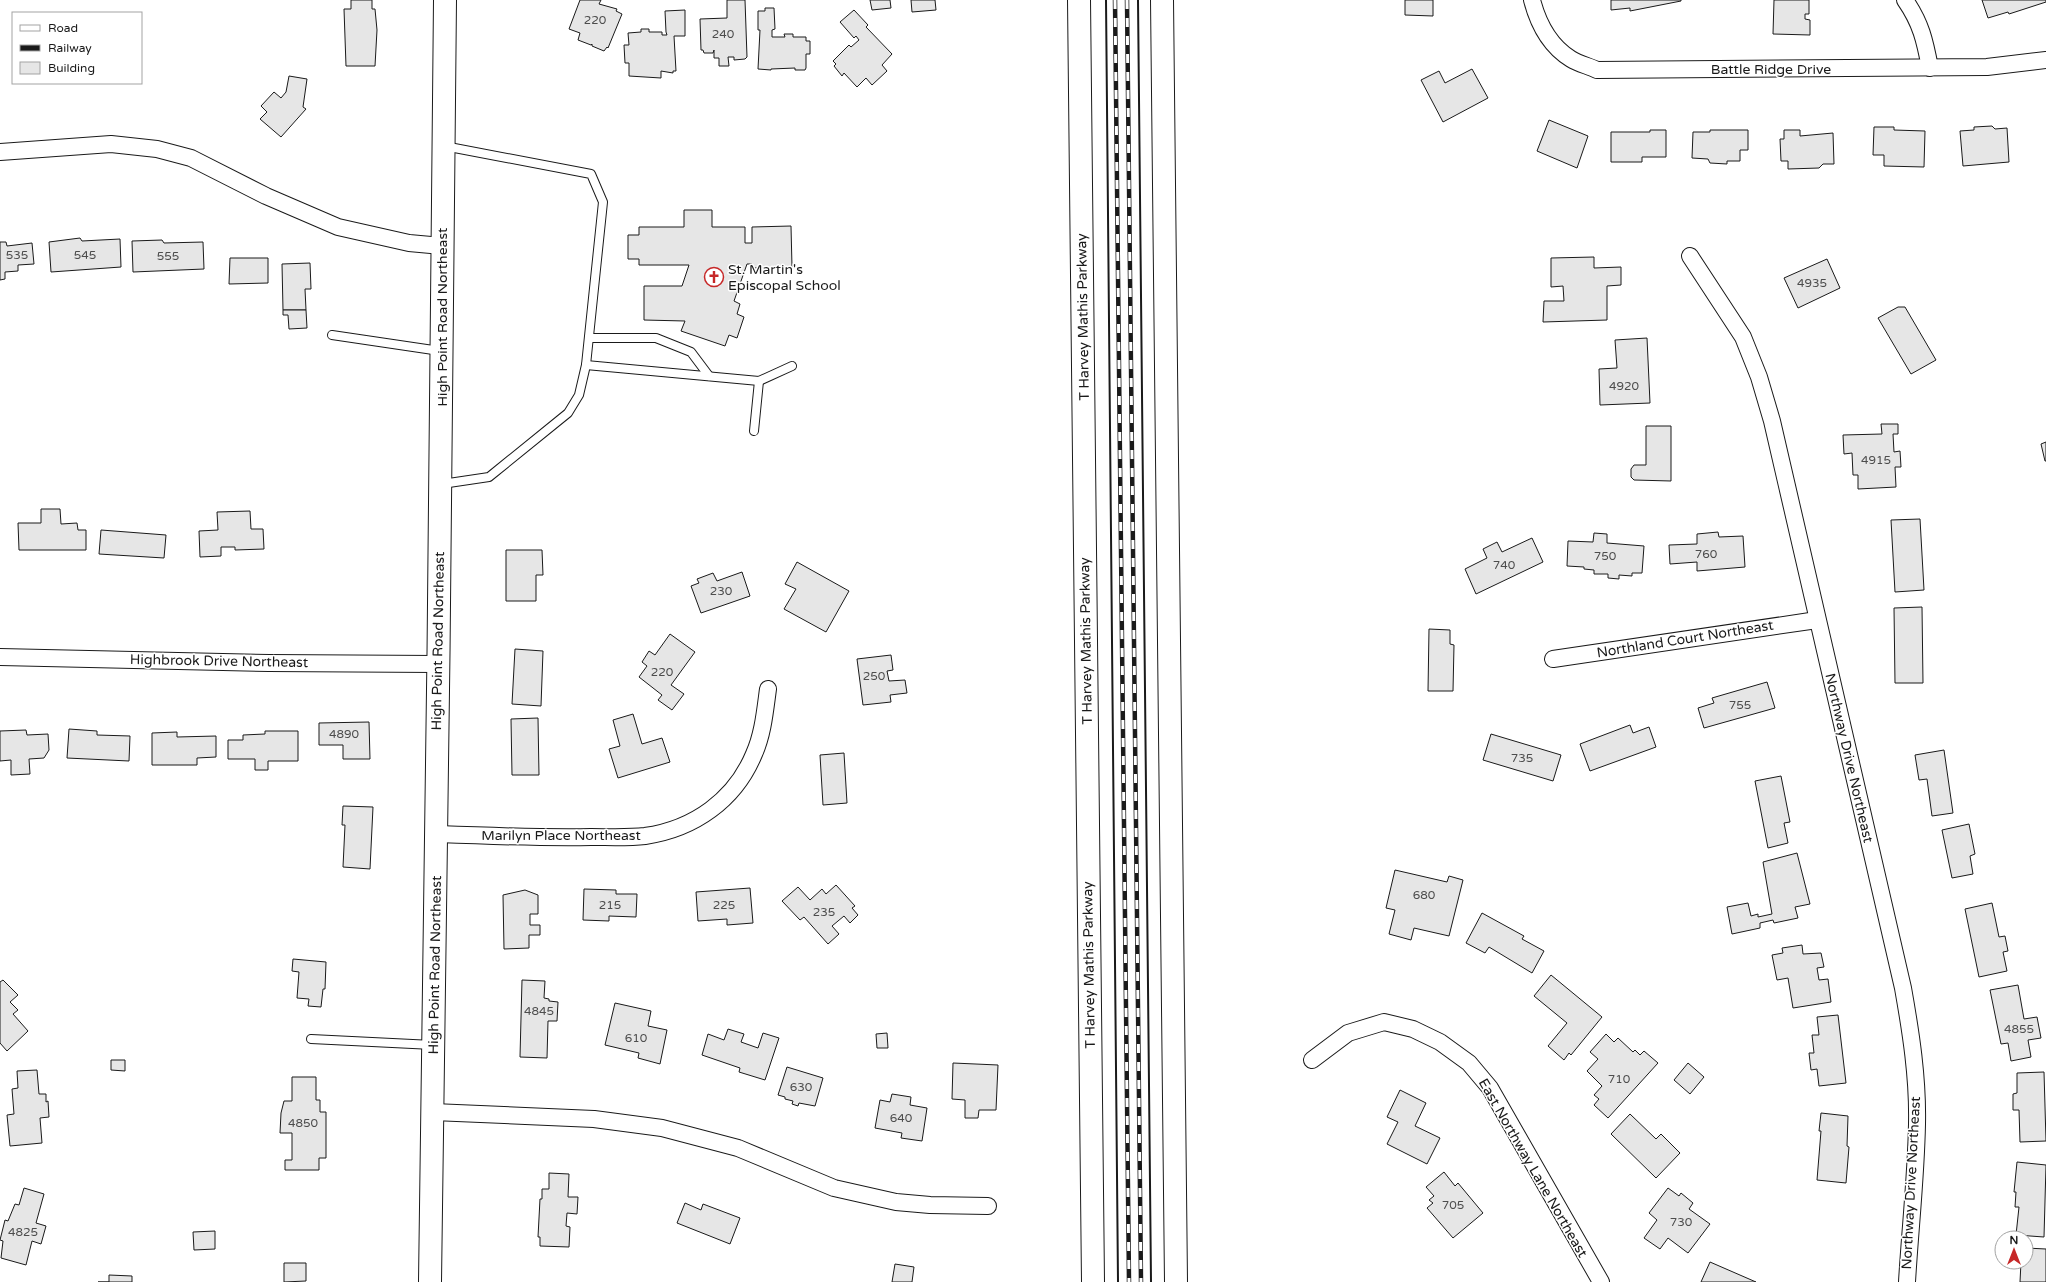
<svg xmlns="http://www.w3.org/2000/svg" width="2046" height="1282" viewBox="0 0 2046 1282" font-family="'Varela Round',sans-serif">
<rect width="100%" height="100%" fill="#fff"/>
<!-- building -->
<g fill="#e6e6e6" stroke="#1a1a1a">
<path d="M351,0h21v9h3l2,21 -2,36h-29l-2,-57h7z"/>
<path d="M580,0h21l-2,4 18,5 -1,2 6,3 -14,34 -1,-1 -3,4 -12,-5v-2l-1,1 -13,-5 2,-7 -11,-4z"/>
<path d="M727,0h18l2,57 -2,2 -11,1v-3h-6l1,9h-10v-8h-5v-8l-1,3h-9l-1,-3h-2l-1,-31 27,-1z"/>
<path d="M870,0h20l1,8 -19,2z"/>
<path d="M911,0h24l1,10 -24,2z"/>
<path d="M1405,0h28v16l-28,-1z"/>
<path d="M1611,0h70v1l-51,10v-3l-19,2z"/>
<path d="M1774,0h35v14h-4v5l5,1v15l-37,-1z"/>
<path d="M1982,0h64v2l-37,12 -1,-2 -20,6z"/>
<path d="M765,8h9l1,21 -3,1v7h13l-1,-3h9v3h13v4h4v13h-4v14l-1,2h-10v-2l-24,1v1l-13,-1 2,-39h-2v-19h7z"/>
<path d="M685,10v26h-11l2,35h-3v2l-12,-2v7l-32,-2v-13h-4l-1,-18h5l-1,-12 13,-1v-3h8v3h13v3h5l-1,-3 -1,-21z"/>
<path d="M854,10l14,15 -2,2 26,27 -10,11 5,6 -15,14 -6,-7 -9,9 -13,-14 -2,3 -8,-10 2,-2 -3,-3 16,-16 2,2 8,-7 -3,-4 -2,2 -14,-16z"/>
<path d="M1472,69l16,29 -45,24 -22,-42 18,-9 6,12z"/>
<path d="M289,76l18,3 -4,28 3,2 -25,28 -21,-18 7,-7 -6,-6 13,-14 7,6 5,-6z"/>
<path d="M1549,120l39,16 -11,32 -40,-17z"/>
<path d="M1992,126l3,3 12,-1 2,34 -46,4 -3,-35 14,-1v-3z"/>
<path d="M1874,127h20v3l31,1 -1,36 -40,-1v-11h-11z"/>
<path d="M1650,130h16v27h-24v5h-31v-30h39z"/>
<path d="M1710,130h38v20h-8v11h-13v3l-17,-1 -2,-4 -16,-1 1,-26h17z"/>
<path d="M1784,130h16v6l33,-3 1,31h-11l-4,4 -31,1v-8h-7l-1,-22h4z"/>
<path d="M684,210h28v17h33v16h7v-16l39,-1 1,41 -40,1v-4h-5l-13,37 6,3 -3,10 7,3 -7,21 -8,-3 -4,11 -44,-15 4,-10 -41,-1v-34h38l7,-21h-50v-6h-11v-24h11v-8h45z"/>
<path d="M80,238l2,3 38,-2 1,28 -70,5 -2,-30z"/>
<path d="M162,240l2,3 39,-1 1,27 -71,3 -1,-31z"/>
<path d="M0,242h6l1,4 25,-3 2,21 -16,1v6l-13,1v7l-5,1z"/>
<path d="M1594,257v11l27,-1v18l-14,1v34l-64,2 1,-21h20l-1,-15 -12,1v-29z"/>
<path d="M230,258h38v25l-39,1z"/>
<path d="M1827,259l13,29 -42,20 -14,-30z"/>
<path d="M310,263l1,26h-6l1,21h-23l-1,-46z"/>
<path d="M1898,307h7l31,53 -25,14 -33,-56z"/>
<path d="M283,310h23l1,18 -18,1 -1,-14h-5z"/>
<path d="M1647,338l3,65 -50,2 -1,-36 18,-1 -2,-28z"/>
<path d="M1881,424h17v10h-5l1,18 6,-1 1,16h-6l1,20 -38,2v-14h-5l-1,-22 -8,1 -1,-19 39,-1z"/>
<path d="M1646,426h25v55l-37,-1 -3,-3v-8l3,-4h12z"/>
<path d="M2046,442v19h-1l-4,-17z"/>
<path d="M41,509h19l1,15 16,-1 1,7h8v20h-67l-1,-27h23z"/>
<path d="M250,511l1,18h12l1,20 -29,1v-3h-14v9l-21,1 -1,-26 19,-1 -1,-18z"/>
<path d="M1920,519l4,71 -29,2 -4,-72z"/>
<path d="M101,530l65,5 -2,23 -65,-4z"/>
<path d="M1718,532l1,5 24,-1 2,31 -48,4v-9l-27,2 -1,-19 28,-1v-10z"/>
<path d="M1594,533l13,1v9l37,3 -2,27h-10v3l-13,-1v4l-11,-1v-4h-14v-4l-10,-1v-2l-17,-1 1,-25 25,1z"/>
<path d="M1532,538l11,24 -67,32 -11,-25 22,-11 -4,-9 14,-7 5,10z"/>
<path d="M506,550h36l1,25h-7v26h-30z"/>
<path d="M797,562l52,29 -23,41 -42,-23 12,-20 -11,-5z"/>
<path d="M742,572l8,24 -49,17 -10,-27 8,-3 -2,-4 16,-6 4,8z"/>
<path d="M1922,607l1,76h-28l-1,-75z"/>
<path d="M1429,629l21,1v14l4,1 -1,46h-25z"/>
<path d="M670,634l25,18 -24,33 13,9 -12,16 -14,-10 4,-5 -23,-18 8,-11 -5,-4 7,-11 6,4z"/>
<path d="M515,649l28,2 -2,55 -29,-2z"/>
<path d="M891,655l2,15 -6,1 2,10 16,-1 2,13 -17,2 1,7 -28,3 -6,-46z"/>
<path d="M1767,682l8,26 -71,20 -6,-20 16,-5 -2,-5z"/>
<path d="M633,714l9,30 20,-6 8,24 -52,16 -9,-29 11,-3 -7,-26z"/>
<path d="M538,718l1,57h-27l-1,-56z"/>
<path d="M369,722l1,37h-27v-14h-24v-22z"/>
<path d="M1630,725l3,8 16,-6 7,20 -66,24 -10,-27z"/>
<path d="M69,729l28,2v4l33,1 -1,25 -62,-3z"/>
<path d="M26,730l1,5 21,-1 1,16 -5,8 -15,1 1,15 -19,1v-15l-11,1v-30z"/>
<path d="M265,731h33v30h-30v9h-13v-11h-27v-19h15v-5l22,-1z"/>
<path d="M177,732v5l39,-1v21l-19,1v7h-45v-32z"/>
<path d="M1491,734l70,21 -8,26 -70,-21z"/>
<path d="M1944,750l9,63 -21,3 -5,-37 -8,1 -4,-25z"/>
<path d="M844,753l3,50 -24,2 -3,-50z"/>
<path d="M1781,776l9,46 -6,1 4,20 -20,5 -13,-67z"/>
<path d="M343,806l30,1 -3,62 -27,-2 2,-42h-3z"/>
<path d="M1969,824l6,30 -5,2 3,18 -21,4 -10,-48z"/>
<path d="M1797,853l13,51 -15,3 3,11 -24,5 -1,-3 -13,3v5l-28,6 -5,-27 21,-4 3,13 7,-2v3l14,-3 -9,-52z"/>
<path d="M1395,870l52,12 2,-6 14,4 -14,56 -35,-8 -3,12 -22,-6 6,-24 -9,-2z"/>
<path d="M836,885l19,21 -3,2 6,7 -8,8 -6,-7 -12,10 7,8 -11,10 -24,-27 -4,3 -18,-19 16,-14 12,13 12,-11 4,5z"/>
<path d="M750,888l3,35 -26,2v-6l-29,2 -2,-29z"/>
<path d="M584,889l32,1v4h21l-1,23 -27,-1v5l-26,-1z"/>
<path d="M525,890l13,5v19h-8v11h10v10h-11v13l-25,1 -1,-54z"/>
<path d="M1992,903l7,34 6,-1 3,15 -5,1 4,19 -28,6 -14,-68z"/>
<path d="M1482,913l42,23 -2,3 22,12 -12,22 -43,-26 -4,6 -19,-10z"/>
<path d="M1802,945l1,9 18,-1 3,14 -7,1 2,12 9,-1 3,23 -38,6 -5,-30 -11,2 -5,-25 11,-2 -1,-5z"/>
<path d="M293,959l33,3 -1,27h-2l-2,18 -13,-1 1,-7 -12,-1 2,-26 -7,-1z"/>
<path d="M1551,975l51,42 -31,38 -2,-2 -5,7 -16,-14 19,-23 -33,-27z"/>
<path d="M3,980l15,15 -8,7 8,8 -5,4 15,17 -21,20 -7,-8v-61z"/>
<path d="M522,980l23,1 -1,17 5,1v2l9,1 -1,19h-9l-1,37 -27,-1z"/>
<path d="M2018,985l6,34 13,-2 4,21 -13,2 3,17 -20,4 -3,-18 -7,1 -11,-54z"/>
<path d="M615,1003l36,8 -3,15 19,4 -7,34 -22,-6 1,-5 -34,-8z"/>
<path d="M1838,1015l8,68 -27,3 -2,-17 -6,1 -2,-17h5l-2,-18h7l-2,-18z"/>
<path d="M728,1029l16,5 -3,8 17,6 5,-15 16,5 -14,42 -26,-8 1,-4 -38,-13 6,-21 16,6z"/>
<path d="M887,1033l1,15h-11l-1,-14z"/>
<path d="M1606,1034l8,8 4,-4 15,14 2,-2 5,5 4,-4 14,12 -50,55 -14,-13 5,-6 -5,-4 8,-9 -15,-15 11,-12 -8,-7z"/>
<path d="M111,1060h14v11l-14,-1z"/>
<path d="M953,1063l45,2 -2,45h-17l-1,8h-13v-18l-13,-1z"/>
<path d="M1688,1063l16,14 -14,17 -16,-14z"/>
<path d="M787,1067l36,11 -8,28 -16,-3 -1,3 -6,-2 1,-3 -8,-2v-2l-7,-2z"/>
<path d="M37,1070l2,24h7v8l2,-1 1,16 -9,1 2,25 -32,3 -3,-31 7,-1 -2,-25 6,-1 -1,-17z"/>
<path d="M2044,1072l2,69 -26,1 -1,-32h-6v-16l4,-1v-20z"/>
<path d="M292,1077h24v23h4v12h6v46h-7v12h-34v-10h7v-27h-12l1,-20 3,-12h8z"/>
<path d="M1400,1090l26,13 -11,23 25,12 -13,26 -40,-20 11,-22 -11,-5z"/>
<path d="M892,1094l19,3 -1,8 17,3 -5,33 -21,-3 1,-5 -27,-5 5,-28 10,2z"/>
<path d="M1821,1113l27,3 -1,30 2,1 -3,36 -29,-3 4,-49h-2z"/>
<path d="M1630,1114l26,25 5,-5 19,19 -24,25 -45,-44z"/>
<path d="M2017,1162l29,3 -2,72 -28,-2 3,-28h-4l1,-15h-2z"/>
<path d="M1444,1172l11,14 3,-3 25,30 -30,25 -26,-30 6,-5 -4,-3 5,-4 -8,-9z"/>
<path d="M549,1173l20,1 -1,23h10l-1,17 -10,-1 -1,13 4,1 -1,20 -29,-1v-9h-2l2,-38h2v-10h7z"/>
<path d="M24,1188l20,6 -8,29 10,3 -5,18 -9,-3 -6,24 -25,-7 2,-17 -3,-1 5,-20 3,1 7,-17 4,1z"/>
<path d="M1668,1188l11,8 2,-3 12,10 -4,6 21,15 -22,29 -20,-15 -8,11 -16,-11 13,-18 -8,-7z"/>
<path d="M685,1203l16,7 2,-6 37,14 -10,26 -53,-21z"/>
<path d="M215,1231v18l-21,1 -1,-18z"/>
<path d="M2026,1248l20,1v33h-26l1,-20h5z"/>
<path d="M1710,1262l46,20h-55z"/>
<path d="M284,1263h22v18l-22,1z"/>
<path d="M895,1264l19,3 -2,15h-20z"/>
<path d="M109,1275l23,1v6h-34h11z"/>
</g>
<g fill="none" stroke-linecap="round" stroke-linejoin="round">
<!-- lane casing -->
<g stroke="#1a1a1a" stroke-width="10">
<g id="lane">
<path d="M332,335l108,16"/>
<path d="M589,338h67l35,14 18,24"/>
<path d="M586,365l173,16 33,-15"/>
<path d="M754,431l5,-50"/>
<path d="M442,484l47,-7 79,-64 11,-18 7,-30 17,-163 -12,-28 -147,-28"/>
<path d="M311,1039l122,6"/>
</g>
</g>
<!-- street casing -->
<g stroke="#1a1a1a" stroke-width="18">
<g id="street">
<path d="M1532,0c6,23 18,46 39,59 8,5 18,7 26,11l390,-3 59,-7"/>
<path d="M1905,0c16,23 20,41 25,68"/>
<path d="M0,152l111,-8 46,5 34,9 75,38 72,31 71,16 33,3"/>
<path d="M1690,256l53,81 16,40 13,44 131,567c8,45 15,90 14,136 -1,53 -7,106 -10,158"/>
<path d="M0,657l269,6 168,1"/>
<path d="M1553,659l264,-39"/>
<path d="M436,834c52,2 103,4 155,3 18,0 37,1 54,-1 49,-7 90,-36 109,-82 9,-20 11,-43 14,-65"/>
<path d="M1312,1060l36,-27 36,-11 29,7 27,13 29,21 21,25 111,194"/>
<path d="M433,1112l161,7 68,9 76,20 96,40 62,14 34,3 58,1"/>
</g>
</g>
<!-- secondary casing -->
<g stroke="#1a1a1a" stroke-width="24">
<path id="secondary" d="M430,1282c8,-427 10,-855 15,-1282"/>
</g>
<!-- highway casing -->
<g stroke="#1a1a1a" stroke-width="24">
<g id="highway">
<path d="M1079,0l14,1282"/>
<path d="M1162,0l14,1282"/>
</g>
</g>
<!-- lane -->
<use href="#lane" stroke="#fff" stroke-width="8"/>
<!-- street -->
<use href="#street" stroke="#fff" stroke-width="16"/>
<!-- secondary -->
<use href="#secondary" stroke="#fff" stroke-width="22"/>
<!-- highway -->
<use href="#highway" stroke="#fff" stroke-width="22"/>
<!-- rail casing -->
<g stroke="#1a1a1a" stroke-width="4.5">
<g id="rail">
<path d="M1115,0l14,1282"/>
<path d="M1127,0l14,1282"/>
</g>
</g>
<!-- rail -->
<use href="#rail" stroke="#fff" stroke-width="3" stroke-dasharray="9" stroke-linecap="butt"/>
<!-- wall -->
<g stroke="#1a1a1a" stroke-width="2">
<path d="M1106,0l12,1282"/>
<path d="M1138,0l13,1282"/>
</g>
</g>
<!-- icons -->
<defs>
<g id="church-ring" transform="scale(1)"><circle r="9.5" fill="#fff" stroke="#c62828" stroke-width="1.5"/><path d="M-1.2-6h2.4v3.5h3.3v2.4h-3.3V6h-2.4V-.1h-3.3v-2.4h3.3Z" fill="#c62828"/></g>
</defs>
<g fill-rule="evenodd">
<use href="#church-ring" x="714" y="277"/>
</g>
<g text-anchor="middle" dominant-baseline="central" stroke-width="3" stroke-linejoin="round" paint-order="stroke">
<!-- number labels -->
<g font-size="12" fill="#4d4d4d">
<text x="595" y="20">220</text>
<text x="723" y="34">240</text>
<text x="17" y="255">535</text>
<text x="85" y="255">545</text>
<text x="168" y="256">555</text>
<text x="1812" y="283">4935</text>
<text x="1624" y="386">4920</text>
<text x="1876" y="460">4915</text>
<text x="1706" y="554">760</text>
<text x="1605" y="556">750</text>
<text x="1504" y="565">740</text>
<text x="721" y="591">230</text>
<text x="662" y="672">220</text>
<text x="874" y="676">250</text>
<text x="1740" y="705">755</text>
<text x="344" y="734">4890</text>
<text x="1522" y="758">735</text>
<text x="1424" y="895">680</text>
<text x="610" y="905">215</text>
<text x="724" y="905">225</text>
<text x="824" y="912">235</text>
<text x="539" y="1011">4845</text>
<text x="2019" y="1029">4855</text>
<text x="636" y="1038">610</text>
<text x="1619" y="1079">710</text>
<text x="801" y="1087">630</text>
<text x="901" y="1118">640</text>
<text x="303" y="1123">4850</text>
<text x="1453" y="1205">705</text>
<text x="1681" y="1222">730</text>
<text x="23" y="1232">4825</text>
</g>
<!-- street labels -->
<g font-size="14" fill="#1a1a1a" stroke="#fff">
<text x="1771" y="69">Battle Ridge Drive</text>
<text transform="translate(442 317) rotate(-90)">High Point Road Northeast</text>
<text transform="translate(1083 317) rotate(-91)">T Harvey Mathis Parkway</text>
<text transform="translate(1685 639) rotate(-9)">Northland Court Northeast</text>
<text transform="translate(438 641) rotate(-89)">High Point Road Northeast</text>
<text transform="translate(1086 641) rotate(-91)">T Harvey Mathis Parkway</text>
<text transform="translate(219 661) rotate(1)">Highbrook Drive Northeast</text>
<text transform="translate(1849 758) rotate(77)">Northway Drive Northeast</text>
<text x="561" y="835">Marilyn Place Northeast</text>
<text transform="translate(435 965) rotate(-89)">High Point Road Northeast</text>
<text transform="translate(1089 965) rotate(-91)">T Harvey Mathis Parkway</text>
<text transform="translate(1533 1168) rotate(60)">East Northway Lane Northeast</text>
<text transform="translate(1911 1183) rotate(-87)">Northway Drive Northeast</text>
</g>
<!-- poi labels -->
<g font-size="14" fill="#1a1a1a" stroke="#fff" text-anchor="start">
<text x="728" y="269">St. Martin's<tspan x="728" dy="16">Episcopal School</tspan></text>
</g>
</g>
<!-- legend -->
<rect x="12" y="12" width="130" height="72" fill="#ffffff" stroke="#a3a3a3"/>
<rect x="20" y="25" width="20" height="6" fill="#ffffff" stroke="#a3a3a3"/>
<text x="48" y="32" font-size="12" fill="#1a1a1a">Road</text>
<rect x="20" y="45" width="20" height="6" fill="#1a1a1a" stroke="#a3a3a3"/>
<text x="48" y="52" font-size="12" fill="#1a1a1a">Railway</text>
<rect x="20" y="62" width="20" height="12" fill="#e6e6e6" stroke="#a3a3a3"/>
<text x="48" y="72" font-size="12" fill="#1a1a1a">Building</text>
<!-- north arrow -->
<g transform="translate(2014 1250)"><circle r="19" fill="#ffffff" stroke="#a3a3a3"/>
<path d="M0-3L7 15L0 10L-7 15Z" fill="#c62828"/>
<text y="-6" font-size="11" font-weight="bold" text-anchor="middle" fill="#1a1a1a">N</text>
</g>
</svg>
